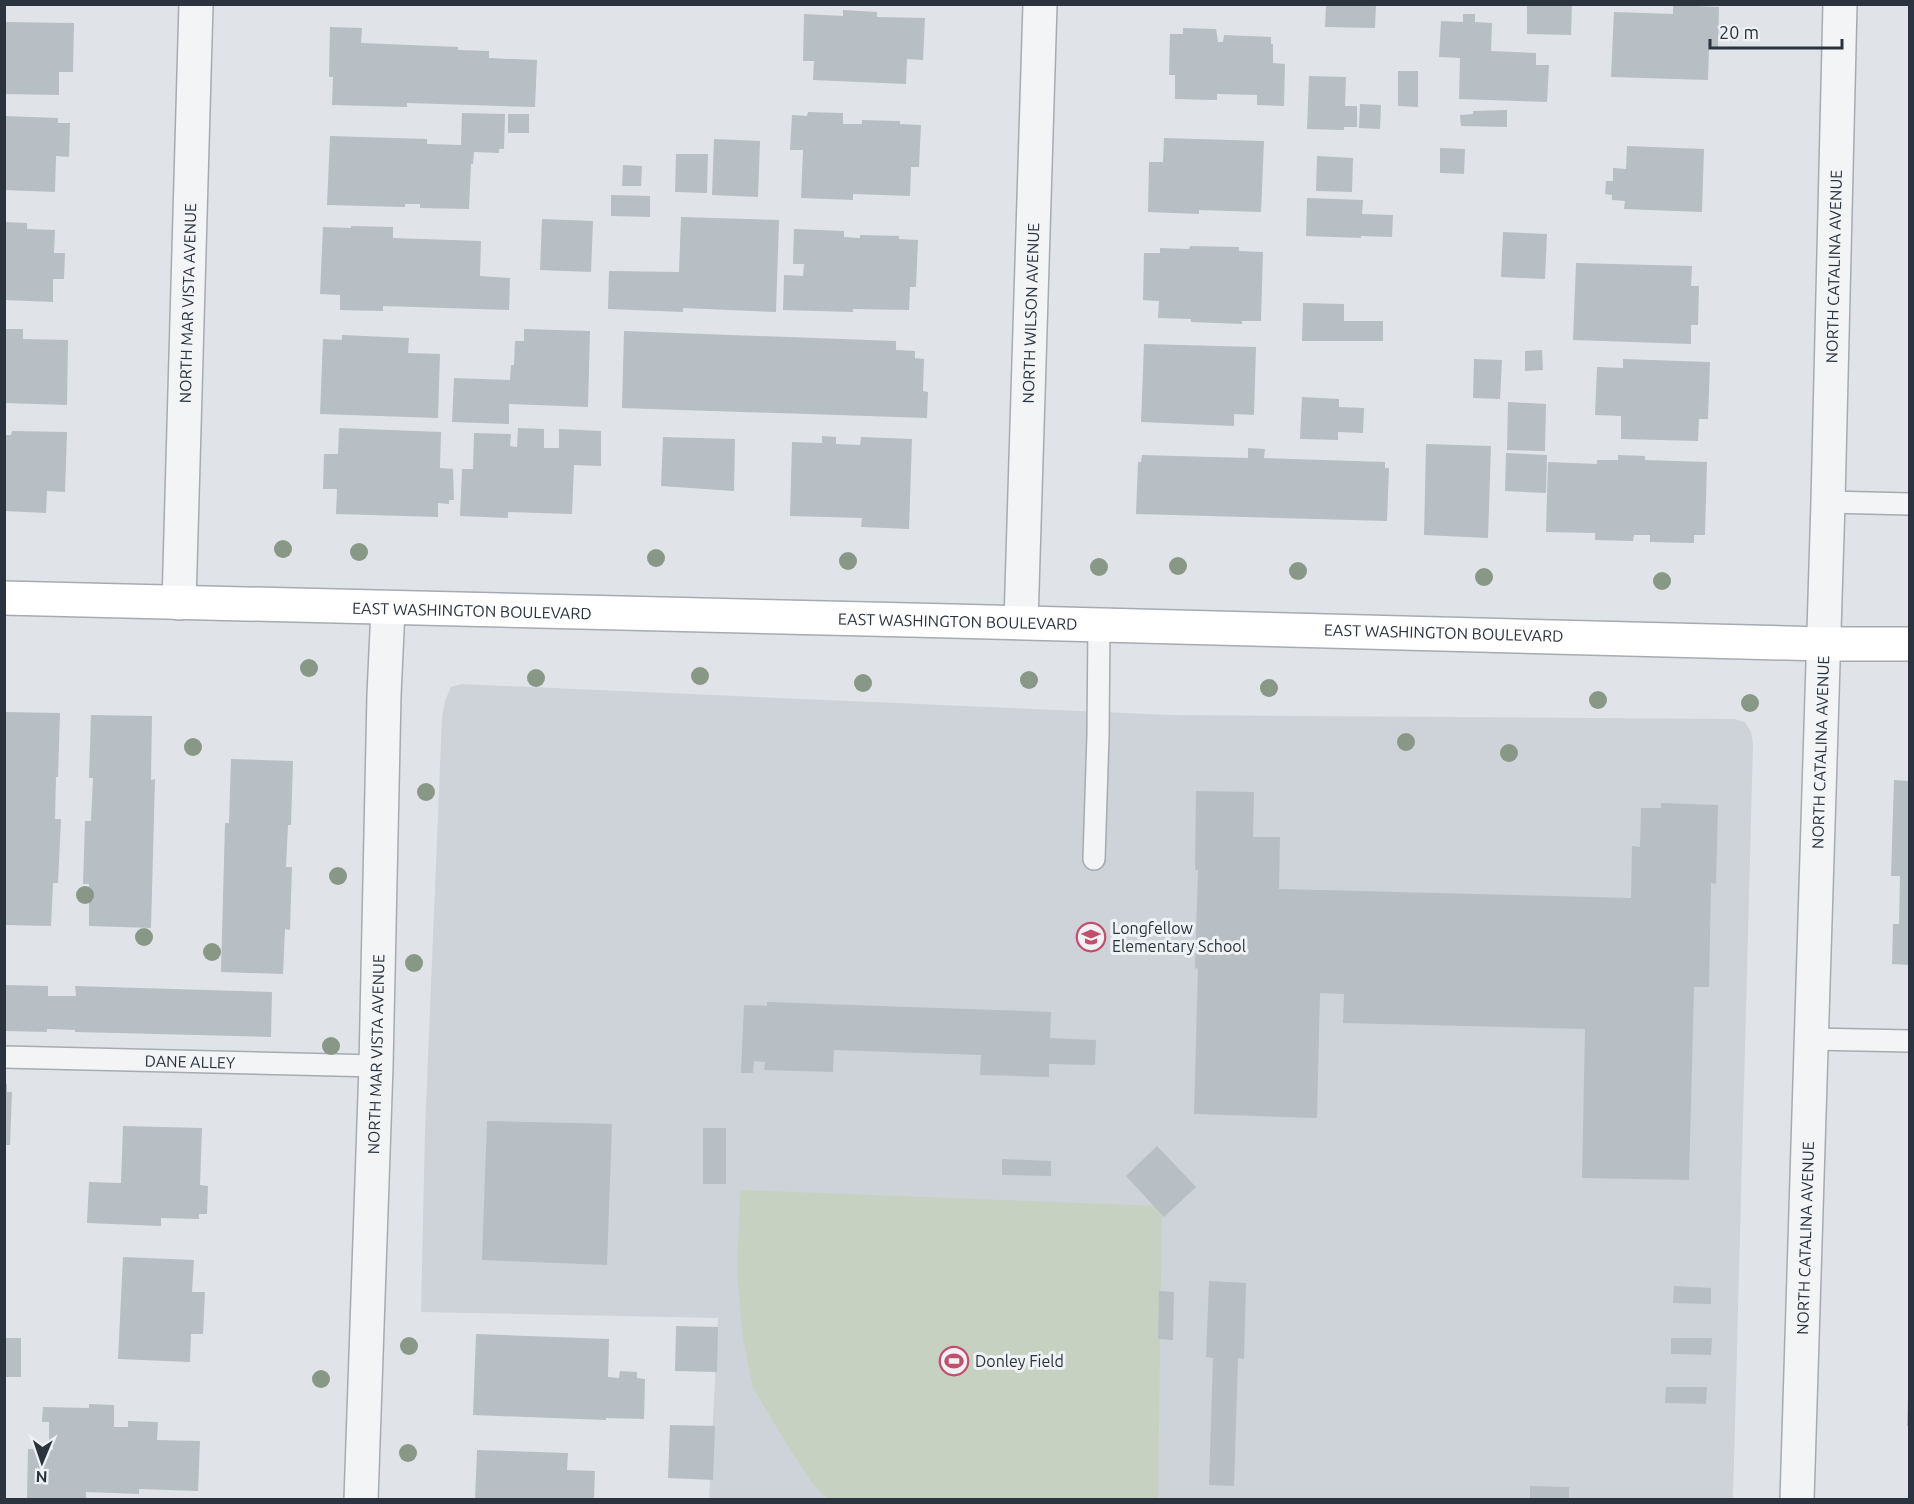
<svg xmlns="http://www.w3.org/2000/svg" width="1914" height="1504" viewBox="0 0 1914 1504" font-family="Ubuntu,sans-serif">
<rect width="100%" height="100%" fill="#e0e4e8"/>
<!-- built -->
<path fill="#ced3d9" d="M461,684l710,31 563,4 11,3 6,10 2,12 -20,755h-1024l9,-181 -297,-6 4,-182 17,-412 3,-17 6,-14z"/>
<!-- grass -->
<path fill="#c7d1c2" d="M740,1190l422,16 -4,293h-330l-14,-13 -31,-48 -30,-50 -11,-54 -5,-62z"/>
<!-- building -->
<g fill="#b7bec4">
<path d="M1326,4h50l-1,24 -50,-1z"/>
<path d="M1527,4h45l-1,31 -44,-1z"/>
<path d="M1673,5l46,2 -1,41 -9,-1 -1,33 -97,-3 3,-65 59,2z"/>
<path d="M843,10l34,2v5l48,1 -2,42 -16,-1 -1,25 -93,-4 1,-19h-11l1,-47 39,2z"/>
<path d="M1463,14h12v8l17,1 -1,28 45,2v12h13l-2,37 -88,-3 1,-41 -21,-1 2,-36 22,1z"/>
<path d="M4,22l70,1 -1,49h-14v23l-55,-1z"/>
<path d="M330,27l32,1 -1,15 97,4v3l31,1v7l48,2 -2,47 -128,-4v4l-75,-2 1,-28h-4z"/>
<path d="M1183,28l33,1 2,13h5l1,-7 47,2v7h2v19l12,1 -1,42 -27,-1v-10l-40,-1v6l-42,-1v-24h-6l1,-41h13z"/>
<path d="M1398,71h20v36l-20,-1z"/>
<path d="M1309,76l37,1 -1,29h12v21h-13v3l-37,-1z"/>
<path d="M1360,104l21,1 -1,24 -21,-1z"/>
<path d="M1507,110v17l-46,-1 -1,-11 13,-1v-3z"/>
<path d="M808,112l35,1v11h19v-4l38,1v3l21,1 -2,42h-8l-1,29 -57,-2v6l-52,-2 2,-48h-13l2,-35 15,1z"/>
<path d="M462,113l43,1 -1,35h-5v4l-25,-1 -1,12h-2l-2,45 -49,-1v-4h-15v3l-78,-2 3,-69 97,3v5l34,1z"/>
<rect x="508" y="114" width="21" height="19"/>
<path d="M4,116l54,2v5h12l-1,34 -13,-1 -1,36 -51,-2z"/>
<path d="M1164,138l100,3 -3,71 -62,-2v4l-51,-2 1,-50h14z"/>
<path d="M714,139l46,2 -2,56 -46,-2z"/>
<path d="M1627,146l77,3 -2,63 -78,-3 1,-8 -13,-1v-5l-7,-1 1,-13h7v-13l13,1z"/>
<path d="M1440,148l25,1 -1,25 -24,-1z"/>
<path d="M676,154h32l-1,39 -32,-1z"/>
<path d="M1317,156l36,2 -1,34 -36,-1z"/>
<path d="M623,165l19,1 -1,20h-19z"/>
<path d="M611,195l39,1v21l-39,-1z"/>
<path d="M1307,198l56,2 -1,14 31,1 -1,22 -31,-1v2l-55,-2z"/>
<path d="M681,217l98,3 -3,92 -93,-4v4l-75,-3 1,-38 70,1z"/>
<path d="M542,219l51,2 -2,51 -51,-2z"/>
<path d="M4,222l23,1v6l28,1 -1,23h11l-1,26h-11v23l-49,-2z"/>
<path d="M351,226l42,1v11l88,3 -1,35 30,2 -1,32 -126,-4v5l-43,-1v-15l-20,-1 3,-67 28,1z"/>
<path d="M794,229l50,2v6l16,1v-3l39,1v3l19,1 -2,47h-6l-1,23 -56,-1v3l-70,-2 1,-35 19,1 1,-12h-11z"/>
<path d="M1503,232l44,2 -2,45 -44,-2z"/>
<path d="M1190,246l49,1v4l24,1 -2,69h-19v3l-51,-2v-3l-33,-1 1,-17 -16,-1 1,-47h16v-5l29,1z"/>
<path d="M1576,263l116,3 -1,20h8l-1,39h-7v19l-118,-4z"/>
<path d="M1303,303l41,1v17h39v20h-81z"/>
<path d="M5,329h18v10l45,1 -1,65 -62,-2z"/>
<path d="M524,329l66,2 -2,76 -79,-3v20l-57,-2 2,-44 56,2 1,-15h3l1,-24h9z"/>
<path d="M624,331l272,10v9l19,1v7l9,1 -1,32 5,1 -1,26 -305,-10z"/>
<path d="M342,335l67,3 -1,15 32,1 -2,64 -118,-4 3,-75 19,1z"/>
<path d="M1144,344l112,3 -2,68 -20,-1v12l-93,-4z"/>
<path d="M1542,350l1,20 -18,1v-20z"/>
<path d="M1474,359l28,1 -2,39 -27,-1z"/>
<path d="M1623,359l87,3 -2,57h-9l-1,22 -77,-2v-23l-26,-1 2,-48 26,1z"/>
<path d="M1302,397l37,2v8l25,1 -1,25 -25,-1v8l-38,-1z"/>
<path d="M1508,402l38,2 -1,47 -38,-1z"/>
<path d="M339,428l102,4 -1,36 13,1 1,31h-5v4l-11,-1v14l-102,-3 1,-25h-14l1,-35h14z"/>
<path d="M518,428l26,1v19h15v-19l42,2v35l-27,-1 -2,49 -64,-2v6l-48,-2 2,-47h11l1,-36 37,1 -1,12 7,1z"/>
<path d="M12,431l55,1 -2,60 -18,-1 -1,22 -42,-2v-76h7z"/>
<path d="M822,436l14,1v7l24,1 1,-8 51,2 -3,90 -48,-2 1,-9 -72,-2 2,-74 30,1z"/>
<path d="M663,437l72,2 -1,52 -73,-5z"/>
<path d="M1426,444l65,2 -3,92 -64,-3z"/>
<path d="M1248,448l17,1 -1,9 121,4v6h4l-2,53 -251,-7 2,-52h3l1,-7 106,3z"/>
<path d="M1506,453l41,2 -1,38 -41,-2z"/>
<path d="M1618,455l27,1v4l62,2 -2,73h-11v8l-44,-1v-7h-16l-1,6 -38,-1v-7l-49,-1 2,-70 49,2v-4h21z"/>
<path d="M4,712l56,1 -2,64h-2l-1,42h6l-3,64h-5l-2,43 -47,-1z"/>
<path d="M91,715l61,1 -1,64 4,-1 -4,149 -62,-2v-42h-6l2,-63h6l2,-43h-4z"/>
<path d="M231,759l62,2 -2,64h-3l-2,42h6l-2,63 -5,-1 -2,45 -62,-2 4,-149h4z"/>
<path d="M1894,780l16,1v184l-18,-1 1,-40h6l1,-48h-9z"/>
<path d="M1196,791l58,1 -1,45h27l-1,52 352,9 1,-52 8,1 1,-39h20v-5l57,2 -2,79 -5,-1 -2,104h-15l-5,193 -107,-2 3,-149 -242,-6 1,-29 -24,-1 -3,125 -123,-4 4,-145 -3,-1 3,-98h-3z"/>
<path d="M4,985l44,1v10h28l-1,-10 197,6 -1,45 -196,-5v-2l-28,-1v3l-43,-1z"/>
<path d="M767,1002l284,10 -1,26 46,2 -1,25 -46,-1v13l-69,-2 1,-20 -147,-5 -1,22 -69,-2 1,-8 -11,-1 -1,12h-12l3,-68 23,1z"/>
<path d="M4,1083l3,1v8h5l-2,53h-6z"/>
<path d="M487,1121l125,3 -5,141 -125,-5z"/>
<path d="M123,1126l79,2 -2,57 8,1 -1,28h-8v5l-38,-1v8l-74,-3 2,-41 32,1z"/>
<rect x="703" y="1128" width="23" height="56"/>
<path d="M1157,1146l39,41 -32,30 -38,-41z"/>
<path d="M1002,1159l49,2v15l-49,-1z"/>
<path d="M123,1257l71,3 -2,32h13l-2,42h-12l-1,28 -72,-3z"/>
<path d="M1209,1281l37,2 -2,76 -6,-1 -4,128 -25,-1 4,-127 -7,-1z"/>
<path d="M1674,1286l37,2v16l-38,-1z"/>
<path d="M1159,1291l15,1 -1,48 -15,-1z"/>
<path d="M676,1326l42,1 -1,45 -42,-1z"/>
<path d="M476,1334l133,5 -1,38 11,1 1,-7 17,1v6l8,1 -1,40 -38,-1v2l-133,-5z"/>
<rect x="5" y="1338" width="16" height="39"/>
<path d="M1671,1338h41l-1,17 -40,-1z"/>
<path d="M1666,1387h41l-1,17 -41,-1z"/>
<path d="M1908,1396h2v30h-3z"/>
<path d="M89,1404l25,1v22h14v-6l30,1 -1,18 43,1 -2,50 -59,-2v5l-53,-2v8l-59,-2 1,-49 25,1v-6h-4v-22h-7l1,-15 46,1z"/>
<path d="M670,1425l45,1 -2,54 -45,-2z"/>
<path d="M477,1450l91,3 -1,17 28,1 -1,29h-119z"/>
<path d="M1530,1486l39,1v13h-39z"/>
</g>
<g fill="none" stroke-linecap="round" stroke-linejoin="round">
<!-- service casing -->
<g stroke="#a6abb2" stroke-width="24">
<g id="service">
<path d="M1828,502l82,2"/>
<path d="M1094,859l4,-124 1,-111"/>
<path d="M1812,1039l98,2"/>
<path id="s1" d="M4,1057l372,9"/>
</g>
</g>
<!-- minor casing -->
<g stroke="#a6abb2" stroke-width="36">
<g id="minor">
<path id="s2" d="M179,603l17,-599"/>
<path id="s3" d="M361,1500l15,-434 8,-371 4,-86"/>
<path id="s4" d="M1797,1500l31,-998 12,-498"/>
</g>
</g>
<!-- tertiary casing -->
<g stroke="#a6abb2" stroke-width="36">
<g id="tertiary">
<path id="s5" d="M1021,622l19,-618"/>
</g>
</g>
<!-- secondary casing -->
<g stroke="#a6abb2" stroke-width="36">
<g id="secondary">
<path id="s6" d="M4,598c606,19 1213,25 1819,46h87"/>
</g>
</g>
<!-- service -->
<use href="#service" stroke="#f2f4f6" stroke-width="21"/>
<!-- minor -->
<use href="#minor" stroke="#f2f4f6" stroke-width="33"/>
<!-- tertiary -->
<use href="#tertiary" stroke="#f2f4f6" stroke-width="33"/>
<!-- secondary -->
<use href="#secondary" stroke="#fff" stroke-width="33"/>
</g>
<!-- trees -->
<g fill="#899787">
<circle cx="283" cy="549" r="9"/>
<circle cx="359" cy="552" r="9"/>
<circle cx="656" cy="558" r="9"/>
<circle cx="848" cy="561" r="9"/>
<circle cx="1178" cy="566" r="9"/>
<circle cx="1099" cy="567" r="9"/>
<circle cx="1298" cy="571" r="9"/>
<circle cx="1484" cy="577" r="9"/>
<circle cx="1662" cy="581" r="9"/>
<circle cx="309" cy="668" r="9"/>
<circle cx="700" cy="676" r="9"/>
<circle cx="536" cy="678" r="9"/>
<circle cx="1029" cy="680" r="9"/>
<circle cx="863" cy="683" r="9"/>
<circle cx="1269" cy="688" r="9"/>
<circle cx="1598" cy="700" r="9"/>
<circle cx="1750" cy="703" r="9"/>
<circle cx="1406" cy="742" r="9"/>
<circle cx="193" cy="747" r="9"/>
<circle cx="1509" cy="753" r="9"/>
<circle cx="426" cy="792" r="9"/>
<circle cx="338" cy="876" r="9"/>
<circle cx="85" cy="895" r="9"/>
<circle cx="144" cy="937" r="9"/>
<circle cx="212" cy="952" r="9"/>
<circle cx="414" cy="963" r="9"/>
<circle cx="331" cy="1046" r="9"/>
<circle cx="409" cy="1346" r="9"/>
<circle cx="321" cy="1379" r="9"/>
<circle cx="408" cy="1453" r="9"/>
</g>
<!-- icons -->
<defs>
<g id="school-ring" transform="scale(1.5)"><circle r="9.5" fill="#eff2f5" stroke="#c34f6d" stroke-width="1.5"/><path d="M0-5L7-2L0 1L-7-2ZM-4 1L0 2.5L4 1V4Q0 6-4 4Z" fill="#c34f6d"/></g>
<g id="stadium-ring" transform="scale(1.5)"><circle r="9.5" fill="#eff2f5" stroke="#c34f6d" stroke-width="1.5"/><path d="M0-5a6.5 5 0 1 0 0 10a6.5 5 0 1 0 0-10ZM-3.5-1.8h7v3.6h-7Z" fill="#c34f6d"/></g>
</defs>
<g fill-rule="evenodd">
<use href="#school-ring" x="1091" y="937"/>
<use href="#stadium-ring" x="954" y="1361"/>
</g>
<g text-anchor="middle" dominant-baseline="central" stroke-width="6" stroke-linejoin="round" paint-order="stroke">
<!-- street labels -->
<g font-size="16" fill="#2a333e" stroke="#eff2f5">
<text stroke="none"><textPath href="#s4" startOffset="1234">NORTH CATALINA AVENUE</textPath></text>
<text stroke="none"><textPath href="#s2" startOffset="300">NORTH MAR VISTA AVENUE</textPath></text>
<text stroke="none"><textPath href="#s5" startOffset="309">NORTH WILSON AVENUE</textPath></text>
<text stroke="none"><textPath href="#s6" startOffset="468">EAST WASHINGTON BOULEVARD</textPath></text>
<text stroke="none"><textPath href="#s6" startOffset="954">EAST WASHINGTON BOULEVARD</textPath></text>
<text stroke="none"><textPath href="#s6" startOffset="1440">EAST WASHINGTON BOULEVARD</textPath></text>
<text stroke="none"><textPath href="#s4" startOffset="748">NORTH CATALINA AVENUE</textPath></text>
<text stroke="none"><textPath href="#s3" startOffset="446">NORTH MAR VISTA AVENUE</textPath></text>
<text stroke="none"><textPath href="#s1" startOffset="186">DANE ALLEY</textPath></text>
<text stroke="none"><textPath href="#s4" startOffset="262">NORTH CATALINA AVENUE</textPath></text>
</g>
<!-- poi labels -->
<g font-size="16" fill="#2a333e" stroke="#eff2f5" text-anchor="start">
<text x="1112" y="928">Longfellow<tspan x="1112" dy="18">Elementary School</tspan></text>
<text x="975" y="1361">Donley Field</text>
</g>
</g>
<!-- border -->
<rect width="1914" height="1504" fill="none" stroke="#2a333e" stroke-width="12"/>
<!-- north arrow -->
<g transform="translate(42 1462) rotate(182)" stroke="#eff2f5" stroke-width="4.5" paint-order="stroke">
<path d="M0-4.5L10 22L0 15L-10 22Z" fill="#2a333e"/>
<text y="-9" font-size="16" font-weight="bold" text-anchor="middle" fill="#2a333e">N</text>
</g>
<!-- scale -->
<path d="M1710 39v9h132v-9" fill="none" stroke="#2a333e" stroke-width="3"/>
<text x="1719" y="39" font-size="18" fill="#2a333e" stroke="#eff2f5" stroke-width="4.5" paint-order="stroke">20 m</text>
</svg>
